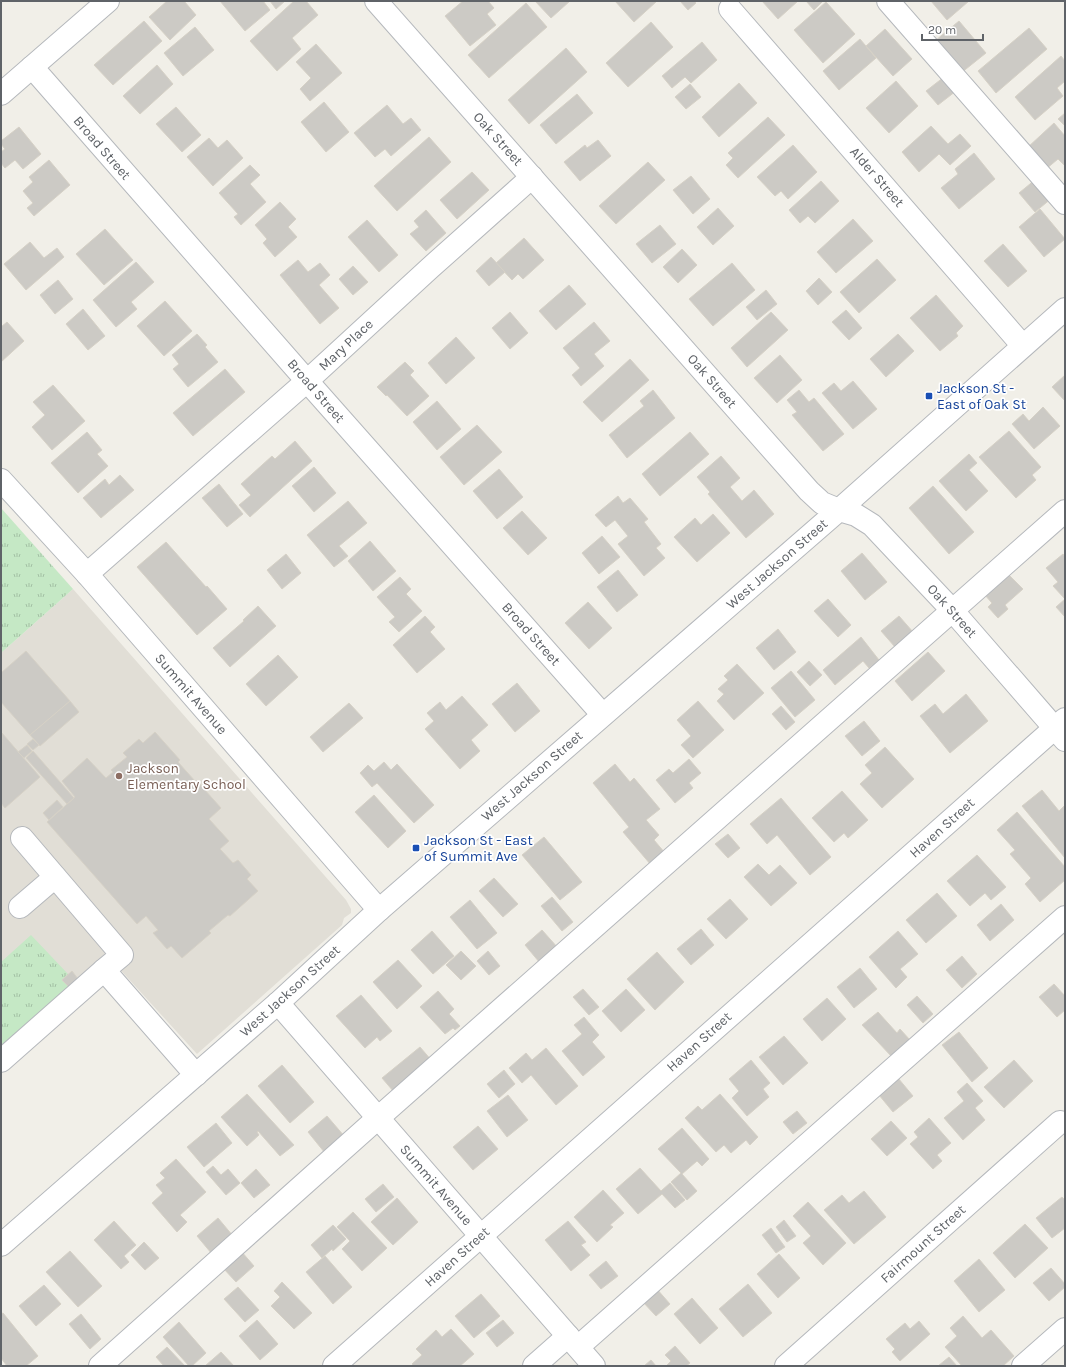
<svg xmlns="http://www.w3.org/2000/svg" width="1066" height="1367" viewBox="0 0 1066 1367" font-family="Karla,sans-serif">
<defs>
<pattern id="park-tufts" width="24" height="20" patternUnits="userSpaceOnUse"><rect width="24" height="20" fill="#c5e8c5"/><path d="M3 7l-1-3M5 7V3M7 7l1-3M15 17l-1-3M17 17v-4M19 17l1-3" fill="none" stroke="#a3c0a4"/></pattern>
</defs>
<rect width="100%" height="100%" fill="#f1efe8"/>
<!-- education -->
<path fill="#e1ded6" d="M73,589l273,311 5,9v4l-7,5 -2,7 -145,129 -91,-100 -105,93v-394z"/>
<!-- park -->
<g fill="url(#park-tufts)">
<path d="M1,508l72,81 -72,64z"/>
<path d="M31,935l37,39 -6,6 7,7 -68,60v-85z"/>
</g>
<!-- building -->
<g fill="#cccac5" stroke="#d6d1c6">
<path d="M167,1h17l12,14 -26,25 -21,-23z"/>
<path d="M220,1h43l7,9 -25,21z"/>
<path d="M270,1h15l-9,8z"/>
<path d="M294,1h12l12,14 -26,23 9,11 -24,22 -27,-30z"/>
<path d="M463,1h25l6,7 -7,6 9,11 -26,21 -25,-30z"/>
<path d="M535,1h35l-19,17z"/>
<path d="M615,1h42l-23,21z"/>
<path d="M680,1h14l2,2 -8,7z"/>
<path d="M762,1h36l-20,18z"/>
<path d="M806,1h17l-9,9z"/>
<path d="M931,1h38l-22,19z"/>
<path d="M826,2l29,32 -32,29 -29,-33z"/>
<path d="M526,3l21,24 -58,51 -21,-23z"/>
<path d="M144,21l18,20 -49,44 -19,-20z"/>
<path d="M959,21l27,32 -25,20 -26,-32z"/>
<path d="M651,22l22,25 -45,40 -22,-24z"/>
<path d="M195,27l19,23 -31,26 -19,-23z"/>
<path d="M1029,28l18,21 -51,44 -18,-22z"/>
<path d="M885,29l27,30 -19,17 -27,-30z"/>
<path d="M860,39l16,19 -37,32 -16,-19z"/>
<path d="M702,42l15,18 -26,23 -6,-6 -13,11 -10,-12z"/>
<path d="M316,44l26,29 -32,28 -10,-12 11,-11 -15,-16z"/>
<path d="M566,48l21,24 -58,52 -21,-24z"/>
<path d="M1061,56l4,5v20l-8,7 6,8 -28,24 -20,-23z"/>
<path d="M157,65l16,19 -33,30 -17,-18z"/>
<path d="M944,77l12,14 -18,14 -12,-14z"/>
<path d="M896,81l22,25 -29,27 -23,-25z"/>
<path d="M739,83l18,20 -38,34 -17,-20z"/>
<path d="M690,84l11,13 -15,12 -11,-12z"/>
<path d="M577,94l16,19 -37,31 -16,-19z"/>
<path d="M324,102l25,30 -23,20 -25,-30z"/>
<path d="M387,105l16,19 8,-6 10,12 -30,26 -6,-7 -10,8 -21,-24z"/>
<path d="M176,107l25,28 -19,17 -26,-28z"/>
<path d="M1065,113v13l-7,-7z"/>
<path d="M768,117l17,18 -47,43 -12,-13 7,-7 -5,-5z"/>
<path d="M1054,123l11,13v30l-7,-7 -12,10 -19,-21z"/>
<path d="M931,126l17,18 12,-10 11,12 -21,19 -11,-11 -20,18 -17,-20z"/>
<path d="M19,127l22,27 -18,15 -8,-9 -10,8 -4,-5v-11l4,-3 -4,-5v-3z"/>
<path d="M429,137l22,25 -54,49 -23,-25z"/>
<path d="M209,138l9,10 9,-8 16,18 -30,28 -26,-29z"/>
<path d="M598,140l13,16 -31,25 -16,-19 21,-17 2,3z"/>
<path d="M793,145l24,27 -29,27 -7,-8 -6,5 -18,-19z"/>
<path d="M974,153l21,26 -36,30 -18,-21 17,-14 -3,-5z"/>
<path d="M49,160l21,25 -36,31 -7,-8 6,-5 -10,-12 10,-9 -4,-5z"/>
<path d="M648,162l17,18 -49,44 -17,-18z"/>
<path d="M250,165l10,10 -10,9 16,18 -25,23 -7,-8 4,-3 -19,-21z"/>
<path d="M472,172l17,18 -32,29 -17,-19z"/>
<path d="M691,176l19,23 -17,15 -20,-24z"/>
<path d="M1036,179l16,19 -17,14 -16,-19z"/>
<path d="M821,181l18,20 -24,22 -7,-7 -8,7 -11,-13z"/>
<path d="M280,202l16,17 -8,8 9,10 -22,20 -12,-14 4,-4 -12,-14z"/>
<path d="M718,208l16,18 -21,19 -16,-18z"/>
<path d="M1040,209l25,30 -21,18 -25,-30z"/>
<path d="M426,210l20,23 -20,18 -16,-17 9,-7 -5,-6z"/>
<path d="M853,219l20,22 -37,32 -19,-21z"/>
<path d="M367,220l31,35 -19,17 -31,-35z"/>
<path d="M660,225l16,19 -24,19 -16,-19z"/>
<path d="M105,229l28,31 -29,25 -28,-31z"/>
<path d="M524,238l20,22 -21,19 -5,-5 -6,6 -16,-17z"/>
<path d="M30,242l14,16 13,-10 7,9 -38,33 -22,-26z"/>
<path d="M1003,244l24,27 -19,16 -24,-26z"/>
<path d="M682,249l15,16 -19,18 -15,-16z"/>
<path d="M491,257l14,15 -16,14 -13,-15z"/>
<path d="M877,259l19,21 -37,33 -19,-21z"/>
<path d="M298,260l10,12 12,-9 10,12 -11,10 20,23 -19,16 -40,-49z"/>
<path d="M136,262l18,20 -23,20 6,7 -21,18 -23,-27z"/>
<path d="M732,263l23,27 -42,36 -24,-27z"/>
<path d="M353,266l15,16 -15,13 -14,-16z"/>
<path d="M819,278l13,14 -14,13 -12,-14z"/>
<path d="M58,280l15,19 -18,15 -15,-19z"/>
<path d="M569,285l17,19 -30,26 -17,-19z"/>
<path d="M766,290l11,14 -20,16 -11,-13z"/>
<path d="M936,295l27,31 -7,7 2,3 -18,15 -30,-33z"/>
<path d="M165,301l27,30 -28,25 -27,-30z"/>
<path d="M83,309l22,27 -17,14 -22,-26z"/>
<path d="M846,310l16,18 -13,12 -17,-18z"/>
<path d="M510,312l18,21 -18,16 -18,-21z"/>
<path d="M771,312l17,18 -41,37 -16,-19z"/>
<path d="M7,322l17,19 -23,21v-35z"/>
<path d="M594,322l16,19 -16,13 10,12 -23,20 -9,-11 8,-7 -17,-20z"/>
<path d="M197,334l10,11 -2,2 13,15 -30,25 -15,-18 6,-5 -7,-9z"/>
<path d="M898,334l16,17 -28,26 -16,-18z"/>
<path d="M456,337l19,21 -29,26 -18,-21z"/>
<path d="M780,355l22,25 -25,23 -23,-25z"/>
<path d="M630,359l19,21 -47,42 -19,-20z"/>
<path d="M405,362l9,9 -4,4 19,21 -22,20 -20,-21 -1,1 -9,-9z"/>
<path d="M225,369l20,23 -52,44 -20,-23z"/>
<path d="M1065,375v26l-13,-14z"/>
<path d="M853,381l24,28 -24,20 -31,-36 12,-10 7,8z"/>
<path d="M53,385l32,36 -33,29 -20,-23 13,-12 -12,-13z"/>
<path d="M653,390l22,28 -48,40 -18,-23 35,-29 -4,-5z"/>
<path d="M799,390l10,12 5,-4 30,36 -21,17 -31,-36 5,-3 -10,-12z"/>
<path d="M437,401l24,28 -24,21 -24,-28z"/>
<path d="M1043,407l17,19 -26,23 -22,-25 11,-10 6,7z"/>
<path d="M477,425l25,27 -38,33 -24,-28z"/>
<path d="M1009,431l32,36 -9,8 4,5 -20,18 -37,-41z"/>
<path d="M87,432l15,18 -5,4 11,12 -30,27 -27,-30z"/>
<path d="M690,432l19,22 -49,42 -18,-22z"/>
<path d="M295,441l17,20 -62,56 -11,-12 12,-10 -10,-11 31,-28 3,3z"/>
<path d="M969,454l8,9 -8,7 19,21 -22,20 -27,-30z"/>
<path d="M721,456l19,22 -10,9 12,14 12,-11 20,24 -28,24 -38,-44 2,-2 -13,-15z"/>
<path d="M314,467l22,26 -22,19 -22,-26z"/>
<path d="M499,469l24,28 -26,22 -24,-28z"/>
<path d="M120,475l14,15 -33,28 -18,-20 22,-19 4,6z"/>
<path d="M219,484l24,30 -16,13 -25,-29z"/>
<path d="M933,486l41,46 -25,22 -40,-46z"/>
<path d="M618,496l5,7 7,-5 18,21 -4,3 17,22 -5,4 9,10 -21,18 -26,-32 10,-8 -13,-16 -9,7 -11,-12z"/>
<path d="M348,501l19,22 -28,23 9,10 -14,11 -27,-32z"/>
<path d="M522,511l25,27 -19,17 -25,-27z"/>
<path d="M713,514l17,19 -33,29 -23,-25 21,-19 6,7z"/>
<path d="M602,536l18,21 -21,17 -17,-21z"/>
<path d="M370,541l26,30 -23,20 -25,-30z"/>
<path d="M166,542l40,45 1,-1 20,23 -30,26 -60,-68z"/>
<path d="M862,553l25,29 -22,18 -24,-29z"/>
<path d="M286,554l15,19 -19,16 -15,-19z"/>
<path d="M1063,554l2,3v60l-9,-10 9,-8 -12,-13 5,-4 -12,-14z"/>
<path d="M618,570l20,25 -21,17 -20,-25z"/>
<path d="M1007,573l16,16 -18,16 3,4 -10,9 -10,-11 4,-4 -8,-9z"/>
<path d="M400,577l11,12 -5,5 16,17 -23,21 -10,-10 6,-5 -18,-20z"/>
<path d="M828,599l23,26 -13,12 -24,-26z"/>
<path d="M588,602l24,26 -23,21 -24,-26z"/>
<path d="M258,606l18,20 -46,41 -17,-19 31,-27 -1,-1z"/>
<path d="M425,616l10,11 -5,5 15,17 -28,24 -24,-28z"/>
<path d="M899,616l14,16 -18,15 -14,-16z"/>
<path d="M778,629l18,23 -22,18 -18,-22z"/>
<path d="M861,637l18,23 -10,8 -6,-7 -28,24 -12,-15z"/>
<path d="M26,651l44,50 -40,34 -29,-33v-29z"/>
<path d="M928,652l17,19 -33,30 -17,-20z"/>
<path d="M278,655l20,22 -32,29 -20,-22z"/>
<path d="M809,661l13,14 -12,11 -13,-14z"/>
<path d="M737,664l27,29 -30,27 -17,-19 7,-7 -6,-5 10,-9 -4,-4z"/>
<path d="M791,671l24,29 -20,17 -24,-29z"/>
<path d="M517,683l23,28 -25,21 -23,-28z"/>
<path d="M966,694l22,27 -38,32 -30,-37 15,-12 8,10z"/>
<path d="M462,696l26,29 -17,15 9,11 -20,18 -35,-40 9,-8 -7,-8 13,-11 6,8z"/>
<path d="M70,701l9,11 -39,34 -10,-11z"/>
<path d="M698,701l26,29 -31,28 -12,-13 10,-9 -14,-16z"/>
<path d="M349,703l14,15 -40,34 -13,-15z"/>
<path d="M781,706l14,16 -9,8 -14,-16z"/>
<path d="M864,721l16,20 -18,15 -17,-20z"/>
<path d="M155,732l25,28 -2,2 17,19 1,-1 25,28 -12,11 20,22 -9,8 13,14 5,-3 13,15 -4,4 11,12 -28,25 -2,-1 -19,16 2,2 -29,25 -11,-12 -4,3 -14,-16 5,-3 -12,-14 -9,8 -90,-102 28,-25 -13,-16 25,-23 19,20 7,-6 -2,-2 16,-13 -4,-4 16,-14 4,4z"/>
<path d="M2,733l38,44 -35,31 -4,-5z"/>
<path d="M33,739l6,6 -6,5 -6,-6z"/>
<path d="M27,745l5,6 -8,7 -6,-6z"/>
<path d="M885,747l29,32 -32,29 -22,-24 12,-11 -7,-8z"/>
<path d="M33,751l41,47 -7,6 -41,-46z"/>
<path d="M689,759l12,14 -12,10 4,5 -18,15 -19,-23 13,-11 4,4z"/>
<path d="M384,762l7,8 6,-6 37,41 -20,18 -37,-40 -5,4 -12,-14 8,-8 6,6z"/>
<path d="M615,764l15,18 4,-4 26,31 -14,11 13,15 -5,5 11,13 -14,12 -28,-33 6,-5 -36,-44z"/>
<path d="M1042,790l17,21 5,-5 1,1v51l-43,-52z"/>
<path d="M842,791l26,29 -20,18 -4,-5 -10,9 -22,-24z"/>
<path d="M374,795l32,36 -18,17 -33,-36z"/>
<path d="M781,798l50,59 -21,18 -33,-40 -10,9 -17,-20z"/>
<path d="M57,800l6,7 -14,13 -6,-7z"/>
<path d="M1017,812l48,55v13l-25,22 -15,-18 6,-6 -21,-24 5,-4 -18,-20z"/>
<path d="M728,834l12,14 -12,10 -13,-14z"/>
<path d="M544,837l38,45 -22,18 -38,-45z"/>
<path d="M977,855l29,32 -15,13 -6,-7 -15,13 -23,-25z"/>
<path d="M758,864l11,11 11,-10 17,18 -26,23 -27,-29z"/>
<path d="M494,878l24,26 -15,13 -24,-26z"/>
<path d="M937,893l20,23 -31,27 -20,-23z"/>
<path d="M552,897l21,25 -11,9 -21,-25z"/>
<path d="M730,899l18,20 -22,20 -19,-20z"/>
<path d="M470,900l27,33 -20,16 -27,-32z"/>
<path d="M1001,904l13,16 -24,21 -13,-16z"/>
<path d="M701,929l13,16 -23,20 -14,-16z"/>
<path d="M542,930l16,18 -18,15 -15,-18z"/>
<path d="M432,931l22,25 -21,18 -22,-24z"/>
<path d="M898,931l20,23 -18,15 7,8 -11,11 -27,-31z"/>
<path d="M461,951l15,15 -15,14 -15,-15z"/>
<path d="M488,951l12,15 -11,9 -12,-14z"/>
<path d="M657,952l27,30 -29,28 -28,-31z"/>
<path d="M962,956l15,18 -15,14 -16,-18z"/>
<path d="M398,960l24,26 -25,23 -24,-27z"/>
<path d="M860,968l17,21 -23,19 -17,-21z"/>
<path d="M72,971l6,8 -9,8 -7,-7z"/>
<path d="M1054,984l11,12v14l-8,7 -18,-20z"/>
<path d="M583,989l16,18 -10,8 -16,-18z"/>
<path d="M626,989l19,21 -24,22 -19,-21z"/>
<path d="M438,991l16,18 -5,5 11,12 -5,4 -2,-2 -8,6 -25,-27z"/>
<path d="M361,995l31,36 -12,10 -3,-4 -12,11 -29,-32z"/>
<path d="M917,996l16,18 -10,9 -16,-18z"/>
<path d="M827,998l19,21 -24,22 -19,-22z"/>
<path d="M878,1012l19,21 3,-4 10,11 -18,17 -30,-32z"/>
<path d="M584,1017l15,18 -7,7 13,15 -22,19 -21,-25 20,-17 -8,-9z"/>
<path d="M959,1032l29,36 -16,14 -30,-37z"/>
<path d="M784,1036l24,27 -25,22 -24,-28z"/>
<path d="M420,1047l12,14 -38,31 -12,-14z"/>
<path d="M546,1048l32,38 -22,19 -25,-30 -9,8 -13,-15 17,-15 6,7z"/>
<path d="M751,1060l19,23 -7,6 6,8 -22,19 -15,-18 7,-7 -10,-12z"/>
<path d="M1014,1060l19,21 -29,27 -20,-21z"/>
<path d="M282,1065l32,37 -24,21 -32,-37z"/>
<path d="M504,1070l11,14 -16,14 -12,-14z"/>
<path d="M898,1078l15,18 -20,16 -14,-17z"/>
<path d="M967,1083l16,18 -8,7 10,12 -22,20 -19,-22 20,-17 -7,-9z"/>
<path d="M247,1094l47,51 -14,11 -22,-25 -1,1 2,3 -12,11 -26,-29z"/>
<path d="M720,1094l38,43 -8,8 -4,-5 -15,13 -7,-8 -8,7 -31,-34 13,-12 4,4z"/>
<path d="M508,1095l20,25 -21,17 -20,-26z"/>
<path d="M797,1111l10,12 -14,11 -10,-12z"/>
<path d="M327,1116l18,21 -20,16 -17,-21z"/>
<path d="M929,1118l22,25 -14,12 5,6 -9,8 -23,-25 8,-7 -4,-5z"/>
<path d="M891,1121l16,17 -20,18 -16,-17z"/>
<path d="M216,1123l16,20 -28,24 -17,-20z"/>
<path d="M478,1126l20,23 -25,21 -20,-23z"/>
<path d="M682,1128l27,31 -7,7 -5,-5 -15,13 15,17 -10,9 -16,-18 10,-9 -23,-24z"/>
<path d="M176,1159l30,33 -26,23 7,7 -10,10 -25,-29 11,-10 -7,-8 9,-7 -5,-5z"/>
<path d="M213,1166l8,9 7,-6 12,14 -14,12 -20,-23z"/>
<path d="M640,1168l21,23 9,-8 15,17 -10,8 -13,-14 -24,20 -22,-25z"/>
<path d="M256,1169l14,16 -16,13 -13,-15z"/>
<path d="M383,1184l11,13 -18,15 -11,-13z"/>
<path d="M603,1190l21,23 -14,12 3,2 -16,15 -23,-25z"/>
<path d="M864,1191l22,26 -32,27 -30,-34 18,-15 7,8z"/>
<path d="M1062,1197l3,3v28l-13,10 -16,-20z"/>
<path d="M397,1198l21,24 -25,23 -22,-23z"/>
<path d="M808,1202l38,41 -23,22 -20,-22 8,-7 -18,-20z"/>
<path d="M353,1212l34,36 -25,23 -20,-22 8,-8 -13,-14z"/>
<path d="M218,1218l15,18 -21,18 -15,-18z"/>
<path d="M784,1220l12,16 -9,6 -11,-15z"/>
<path d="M114,1221l22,24 -12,11 5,6 -8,7 -27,-29z"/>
<path d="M568,1221l18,21 -5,3 9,10 -19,16 -26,-31z"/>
<path d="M1025,1224l23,24 -33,30 -22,-25z"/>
<path d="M333,1225l13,14 -13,12 -1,-2 -10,9 -11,-13z"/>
<path d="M771,1228l14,19 -9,6 -14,-18z"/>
<path d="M144,1242l15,16 -14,12 -14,-15z"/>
<path d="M70,1251l32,35 -24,21 -32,-35z"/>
<path d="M241,1251l13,15 -18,16 -13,-14z"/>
<path d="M779,1254l21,24 -22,20 -21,-24z"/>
<path d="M325,1256l27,31 -19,17 -27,-32z"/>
<path d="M979,1259l26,31 -26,22 -25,-31z"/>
<path d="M606,1261l12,15 -17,13 -12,-14z"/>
<path d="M1051,1268l14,16v3l-16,14 -16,-18z"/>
<path d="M282,1282l30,31 -18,16 -23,-23 9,-9 -6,-6z"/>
<path d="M748,1284l24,29 -29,24 -24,-28z"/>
<path d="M44,1285l17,19 -25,22 -17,-20z"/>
<path d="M238,1287l21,23 -14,12 -21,-23z"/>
<path d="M656,1288l14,16 -14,12 -14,-15z"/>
<path d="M481,1294l19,22 -26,22 -19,-22z"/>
<path d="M692,1298l26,30 -18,16 -26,-30z"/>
<path d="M3,1313l35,43 -12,10h-19l-6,-8v-44z"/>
<path d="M81,1314l20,25 -11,10 -21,-25z"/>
<path d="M963,1316l19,22 9,-8 23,26 -11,10h-22l-1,-1 -1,1h-17l-17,-19 12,-11 -7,-8z"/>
<path d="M257,1320l21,24 -18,16 -21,-24z"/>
<path d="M503,1320l11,13 -17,14 -11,-14z"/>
<path d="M919,1321l11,13 -30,27 -8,-9 3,-3 -9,-10 19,-16 5,6z"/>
<path d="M179,1322l27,31 -14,13h-3l-26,-29z"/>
<path d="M451,1329l23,25 -14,12h-46l-2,-2 10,-9 -6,-6 20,-19 6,7z"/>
<path d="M675,1346l15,17 -4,3h-20l5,-5 -6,-6z"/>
<path d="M167,1347l18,19h-21l-8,-9z"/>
<path d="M221,1352l13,14h-29z"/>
<path d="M949,1357l8,9h-19z"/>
<path d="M651,1360l5,6h-12z"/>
</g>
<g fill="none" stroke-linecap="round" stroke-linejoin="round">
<!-- minor casing -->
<g stroke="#b5b8bc" stroke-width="24">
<g id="minor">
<path d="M376,1l433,490 13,12 17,7 17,5 16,10 80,85 113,130"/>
<path d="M888,1l177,202"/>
<path d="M730,9l293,337"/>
<path d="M32,67l275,314 295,333"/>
<path d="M1,94l107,-93"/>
<path d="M1,480l86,94 292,336"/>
<path d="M87,574l220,-193 123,-113 102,-91"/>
<path d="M22,838l100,117 -18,15"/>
<path d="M20,907l35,-30"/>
<path d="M278,1003l316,363"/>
<path d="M1,1061l103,-91 92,105"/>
<path d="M1,1245l277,-242 101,-93 460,-400 226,-201"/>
<path d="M578,1347l487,-430"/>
<path d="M100,1366l278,-248 687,-607"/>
<path d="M334,1366l731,-647"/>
<path d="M534,1366l34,-30"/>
<path d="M786,1366l274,-244"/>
<path d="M1023,1366l42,-37"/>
</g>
</g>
<!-- minor -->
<use href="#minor" stroke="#fff" stroke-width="22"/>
</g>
<!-- markers -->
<g fill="#1a4fb4" stroke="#fff" stroke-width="1.5">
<rect x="925" y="392" width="8" height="8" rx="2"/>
<rect x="412" y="844" width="8" height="8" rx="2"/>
</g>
<circle fill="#8d6e63" stroke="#fff" stroke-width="1.5" cx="119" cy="776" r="4"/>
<g text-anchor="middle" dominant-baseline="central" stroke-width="3.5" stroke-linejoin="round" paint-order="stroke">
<!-- street labels -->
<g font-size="14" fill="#5f6368" stroke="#fff">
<text transform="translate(498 139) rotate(48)">Oak Street</text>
<text transform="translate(102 148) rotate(49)">Broad Street</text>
<text transform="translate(877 177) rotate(49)">Alder Street</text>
<text transform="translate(346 345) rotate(-43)">Mary Place</text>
<text transform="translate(712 381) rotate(49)">Oak Street</text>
<text transform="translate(316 391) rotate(49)">Broad Street</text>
<text transform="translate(777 564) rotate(-41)">West Jackson Street</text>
<text transform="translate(952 611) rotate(48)">Oak Street</text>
<text transform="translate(531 634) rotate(48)">Broad Street</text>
<text transform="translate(191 694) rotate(49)">Summit Avenue</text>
<text transform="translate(532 776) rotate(-41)">West Jackson Street</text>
<text transform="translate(942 828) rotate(-42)">Haven Street</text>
<text transform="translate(290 991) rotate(-42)">West Jackson Street</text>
<text transform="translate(699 1042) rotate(-42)">Haven Street</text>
<text transform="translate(436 1185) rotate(49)">Summit Avenue</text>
<text transform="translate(923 1244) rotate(-42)">Fairmount Street</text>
<text transform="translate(457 1257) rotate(-42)">Haven Street</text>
</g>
<!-- transit labels -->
<g font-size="14" fill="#164399" stroke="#fff" text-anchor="start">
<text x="937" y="388">Jackson St -<tspan x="937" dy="16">East of Oak St</tspan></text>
<text x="424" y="840">Jackson St - East<tspan x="424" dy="16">of Summit Ave</tspan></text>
</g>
<!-- education labels -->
<g font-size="14" fill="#785e54" stroke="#fff" text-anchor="start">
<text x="127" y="768">Jackson<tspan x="127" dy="16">Elementary School</tspan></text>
</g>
</g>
<!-- border -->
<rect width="1066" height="1367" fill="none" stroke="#5f6368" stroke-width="4"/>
<!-- scale -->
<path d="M922 34v6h61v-6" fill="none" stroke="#5f6368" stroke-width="2"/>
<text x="928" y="34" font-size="12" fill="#5f6368" stroke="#ffffff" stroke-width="3" paint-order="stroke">20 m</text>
</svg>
